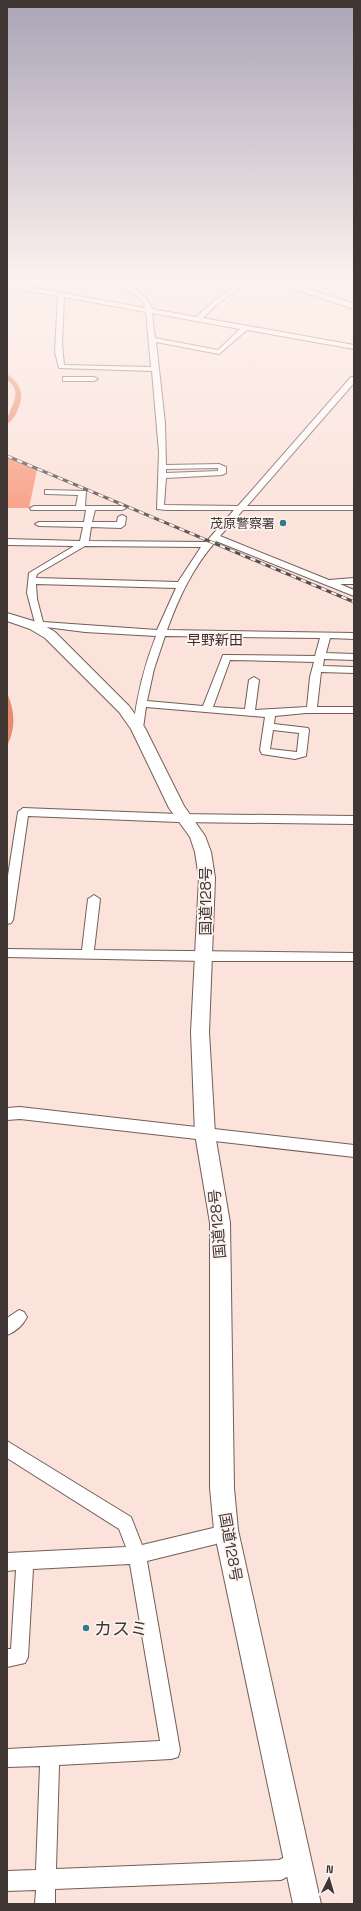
<svg xmlns="http://www.w3.org/2000/svg" width="361" height="1911" viewBox="0 0 361 1911" font-family="'Space Grotesk','Noto Sans JP',sans-serif">
<rect width="100%" height="100%" fill="#fbe2da"/>
<!-- forest -->
<path fill="#f8977a" d="M7,457l30,13 -8,38h-22z"/>
<!-- water -->
<g fill="#ea8b6d">
<path d="M7,374c13,9 18,20 11,35 -2,6 -5,11 -11,15 0,-16 19,-31 0,-44z"/>
<path d="M7,693c8,18 9,35 0,53z"/>
</g>
<g fill="none" stroke-linecap="round" stroke-linejoin="round">
<!-- minor casing -->
<g stroke="#735e57" stroke-width="2">
<g id="minor">
<path d="M110,279c12,0 40,17 42,30l44,8 17,-15 31,-22h4v2l-31,22 -14,14 151,27v4l-107,-19 -28,24 -63,-12 9,81 1,42 53,-1 7,3v6l-4,2 -56,3 -2,27 74,1 113,-129h3v6l-107,123h107v4h-111l-23,26 109,44 25,-2v6h-14l14,6v6l-138,-55c-23,26 -37,56 -49,89l187,3v6l-24,-1 -4,15 28,1v6l-30,-1 -1,7 31,1v6l-33,-1 -4,35h37v6h-48l-31,3 -1,8 34,4 1,2 -3,26 -11,3 -33,-5 -2,-4 5,-33 -119,-10 -3,21 -5,3 -4,-1 -1,-2c4,-32 11,-62 23,-92l-71,-4 -39,-5 -11,2 -5,-3 5,-3 -8,-30 2,-20 45,-27 -67,-1v-6l73,2 3,-14 -44,-1 -4,-2 4,-2h45l2,-12h-55l-1,-2 4,-2h42l2,-11 -30,-1h-3v-4l41,1 -1,15h40l1,2 -4,2h-27l-3,12h25l1,-5 4,-2 4,2 -1,8 -4,3 -30,-1 -2,14 117,1 28,-32h-68l-9,-1 2,-57 -7,-81 -93,-3 -4,-16 3,-56 -51,-9v-4l138,25 -1,-7zM64,297l82,15 5,55 -87,-2 -2,-22zM152,313l88,16 -22,21 -63,-12zM218,468v3l-52,2v-4zM85,546l116,1 -23,35 -142,-4 1,-4zM36,584l140,4 -19,42 -114,-8 -6,-23zM165,636l155,2 -5,18 -92,-1 -20,51 -56,-5 7,-32zM230,660l84,2 -4,15 -3,30 -52,3 4,-30 -5,-3 -5,3 -4,29 -32,-2zM273,730l26,3 -2,19 -27,-3z"/>
<path d="M63,377h31l4,2 -4,2h-31z"/>
<path d="M23,808l155,6 176,2v8l-176,-2 -150,-6 -15,104 -2,3 -4,1v-42l11,-70z"/>
<path d="M94,895l6,4 -6,51 260,3v8h-150l-197,-4v-8l75,1 6,-51z"/>
<path d="M20,1107l334,38v12l-334,-38 -13,1v-12z"/>
<path d="M19,1310l5,2 3,5c-4,8 -12,15 -20,18v-17z"/>
<path d="M7,1441l124,76 11,28 71,-17 13,-6 6,2 2,6 -2,6 -16,8 -69,17 33,189 -2,7 -7,2 -112,6 -3,104 223,-9 18,-9 7,3 3,7 -3,7 -23,12 -226,9v15h-20l1,-14 -29,1v-20l29,-1 4,-104 -33,1v-18l153,-8 -30,-177 -97,5 -5,88 -3,6 -18,4v-18h4l5,-79 -9,1v-18l119,-6 -7,-18 -112,-71z"/>
</g>
</g>
<!-- major casing -->
<g stroke="#735e57" stroke-width="2">
<path id="major" d="M265,279h12l77,25v5z"/>
</g>
<!-- highway casing -->
<g stroke="#735e57" stroke-width="2">
<path id="highway" d="M7,613l33,10 15,9 74,74 16,22 39,78 21,30 6,16 4,26 -6,154 6,102 15,89 4,265 4,42 83,374h-28l-79,-374 -4,-42v-265l-15,-89 -4,-102 8,-154 -4,-26 -5,-15 -21,-29 -38,-79 -12,-17 -74,-74 -15,-9 -23,-8z"/>
</g>
<!-- minor -->
<use href="#minor" fill="#fff" fill-rule="evenodd"/>
<!-- major -->
<use href="#major" fill="#fff" fill-rule="evenodd"/>
<!-- highway -->
<use href="#highway" fill="#fff" fill-rule="evenodd"/>
<!-- rail casing -->
<g stroke="#5b4f4b" stroke-width="3">
<path id="rail" d="M7,456l347,146"/>
</g>
<!-- rail -->
<use href="#rail" stroke="#fdf3f0" stroke-width="2" stroke-dasharray="5.5" stroke-linecap="butt"/>
</g>
<!-- sky -->
<linearGradient id="sky" x2="0" y2="1"><stop stop-color="#a9a4b7"/><stop offset="0.51" stop-color="#fdf2ee"/><stop offset="1" stop-color="#fdf2ee" stop-opacity="0"/></linearGradient>
<rect width="361" height="547" fill="url(#sky)"/>
<!-- markers -->
<g fill="#36788a" stroke="#fdf3f0" stroke-width="1.5">
<circle cx="283" cy="523" r="4"/>
<circle cx="86" cy="1628" r="4"/>
</g>
<g text-anchor="middle" dominant-baseline="central" stroke-width="3.5" stroke-linejoin="round" paint-order="stroke">
<!-- far-poi labels -->
<g font-size="13" fill="#403633" stroke="#fdf3f0" text-anchor="end">
<text x="275" y="523">茂原警察署</text>
</g>
<!-- far-quarter labels -->
<g font-size="14" fill="#3e2c26" stroke="#fdf3f0">
<text x="215" y="640">早野新田</text>
</g>
<!-- street labels -->
<g font-size="15" fill="#403633" stroke="#fdf3f0">
<text transform="translate(205 901) rotate(-90)">国道128号</text>
<text transform="translate(217 1224) rotate(-95)">国道128号</text>
<text transform="translate(231 1547) rotate(80)">国道128号</text>
</g>
<!-- near-poi labels -->
<g font-size="18" fill="#403633" stroke="#fdf3f0" text-anchor="start">
<text x="94" y="1628">カスミ</text>
</g>
</g>
<!-- border -->
<rect width="361" height="1911" fill="none" stroke="#403633" stroke-width="16"/>
<!-- north arrow -->
<g transform="translate(329 1879) rotate(5)" stroke="#fdf3f0" stroke-width="3" paint-order="stroke">
<path d="M0-3L7 15L0 10L-7 15Z" fill="#403633"/>
<text y="-6" font-size="11" font-weight="bold" text-anchor="middle" fill="#403633">N</text>
</g>
</svg>
